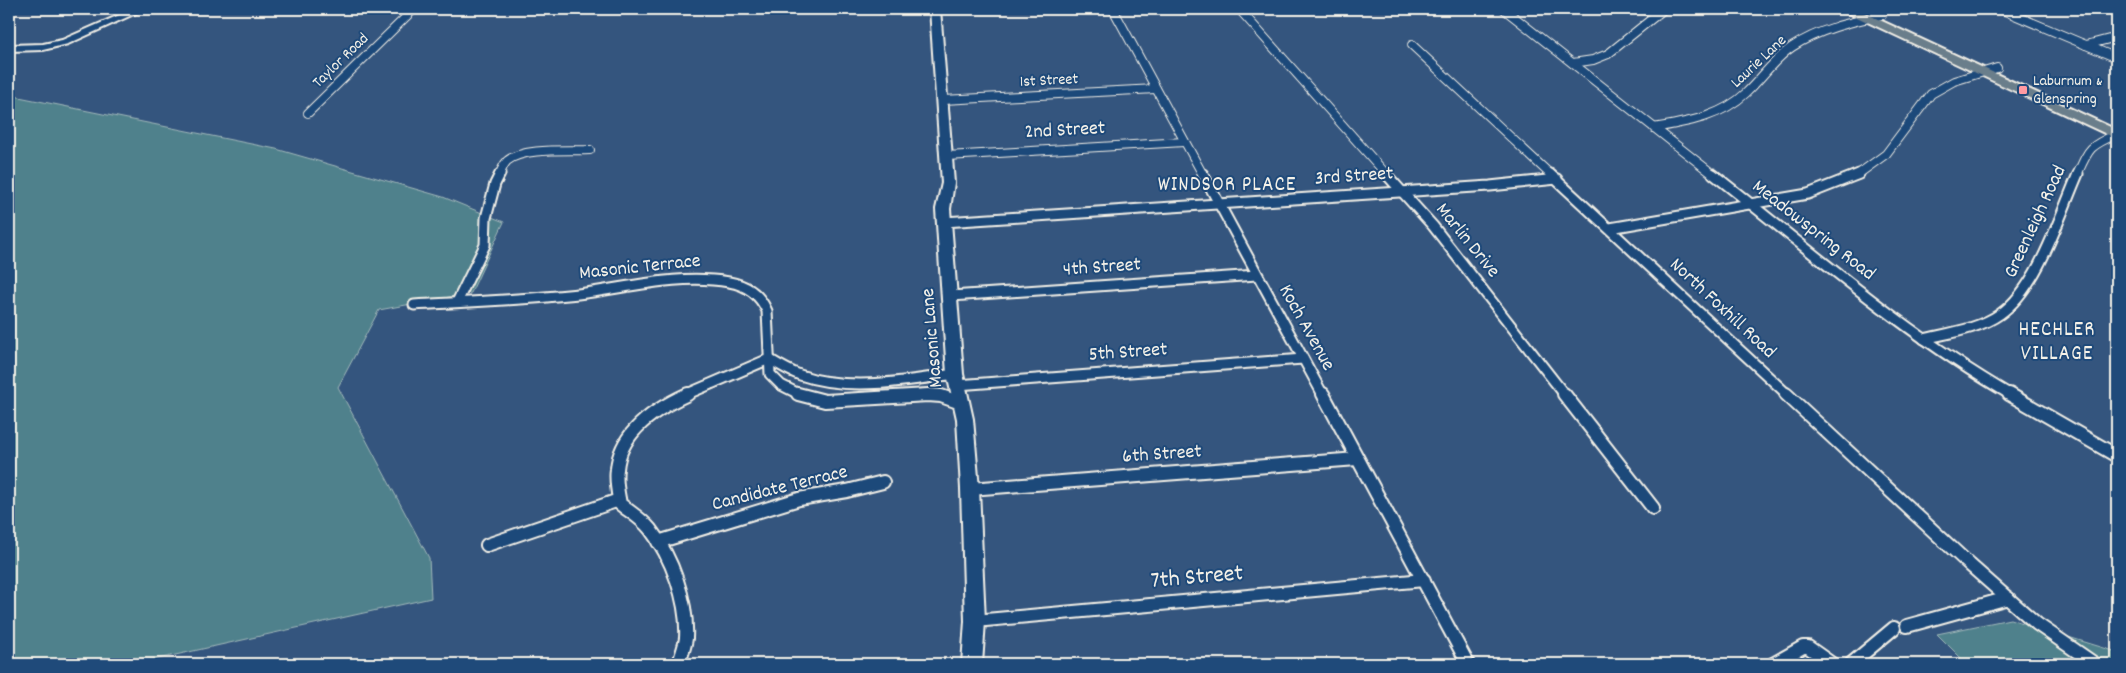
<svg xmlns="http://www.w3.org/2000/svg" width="2126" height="673" viewBox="0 0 2126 673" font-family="Dekko,sans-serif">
<rect width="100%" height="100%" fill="#34557e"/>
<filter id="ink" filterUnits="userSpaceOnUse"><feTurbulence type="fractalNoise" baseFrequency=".02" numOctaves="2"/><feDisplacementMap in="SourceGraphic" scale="10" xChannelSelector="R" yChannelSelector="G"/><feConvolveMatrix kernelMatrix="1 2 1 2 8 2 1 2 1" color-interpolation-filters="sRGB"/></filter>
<g filter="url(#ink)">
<!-- green -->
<g fill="#50818c" stroke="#a2b9ba">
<path d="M9,95l267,54 167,48 61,25 -33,71 -92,17 -41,77 91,171 2,40 -296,66h-126z"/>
<path d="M2010,619l107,33v12h-150l-30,-30z"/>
</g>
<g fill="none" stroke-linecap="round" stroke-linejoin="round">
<!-- minor-far2 casing -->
<g stroke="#f4f1e8" stroke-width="10">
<g id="minor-far2">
<path d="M1113,9l90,166"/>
<path d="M1239,9l148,166"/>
<path d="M1504,9l210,166"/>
<path d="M1641,9l16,5"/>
<path d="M2000,9l117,49"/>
<path d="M1412,45l139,130"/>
<path d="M2086,45l31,-8"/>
<path d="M1573,63l20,-3 15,-6 56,-45"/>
<path d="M943,100l213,-11"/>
<path d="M308,113l106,-104"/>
<path d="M1654,128c33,-6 67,-11 92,-35 16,-15 28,-34 46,-46 27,-18 59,-25 90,-32"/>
<path d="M947,156l237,-14"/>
<path d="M499,175c3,-5 4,-10 8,-14 16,-14 62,-10 83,-11"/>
<path d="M1857,175l29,-21 45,-60 23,-13 43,-13"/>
<path d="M2077,175c12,-27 12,-29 40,-41"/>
</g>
</g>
<!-- minor-far1 casing -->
<g stroke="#f4f1e8" stroke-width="13">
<g id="minor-far1">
<path d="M1203,174l120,221"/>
<path d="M1386,174l47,52 132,169"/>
<path d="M1550,174l238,221"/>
<path d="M1713,174c97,76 191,159 298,221"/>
<path d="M944,222l546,-36 67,-7"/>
<path d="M1610,228l198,-34 51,-20"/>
<path d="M951,296l306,-21"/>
<path d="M457,302l28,-57 1,-27 9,-34 5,-10"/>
<path d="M414,305c55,-3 109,-5 164,-11 49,-6 101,-21 151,-12 18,3 31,13 38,29l3,63 11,11 20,10"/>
<path d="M1924,339c25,-6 55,-10 76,-25 38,-26 60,-99 78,-140"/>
<path d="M769,359c10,6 20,12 31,16 49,17 105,6 155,-1"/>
<path d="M957,385l346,-26"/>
<path d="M685,395l84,-36"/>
<path d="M924,395h7"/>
</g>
</g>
<!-- minor casing -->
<g stroke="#f4f1e8" stroke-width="16">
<g id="minor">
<path d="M798,394l27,7 103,-6 13,1 20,7"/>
<path d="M1323,394l145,270"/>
<path d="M1564,394l89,114"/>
<path d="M1786,394l184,171 67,59 58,40"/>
<path d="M2009,394l108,62"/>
<path d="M970,489l387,-30"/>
<path d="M658,542l141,-43 48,-8 36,-9"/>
<path d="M487,545l132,-45"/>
<path d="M975,621l449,-41"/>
<path d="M1907,626l101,-28"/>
<path d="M679,664c2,-9 6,-17 7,-26 2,-36 -14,-81 -36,-109 -8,-10 -20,-17 -30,-25 -2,-11 -5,-23 -3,-35 3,-37 40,-61 71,-75"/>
<path d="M1773,664l30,-17h5l24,17"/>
<path d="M1851,664l43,-36"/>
</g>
</g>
<!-- tertiary casing -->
<g stroke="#f4f1e8" stroke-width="4">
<path id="tertiary" d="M133,9h12l-77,35 -25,6 -34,1v-6l34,-1 19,-4z"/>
</g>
<!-- secondary casing -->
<g stroke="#f4f1e8" stroke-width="4">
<path id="secondary" d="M930,9h10l14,174 -4,26 13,165 10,45 6,70 6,132 -3,43h-20l3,-43 -4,-132 -4,-70 -10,-45 -11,-165 6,-26z"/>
</g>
<!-- primary casing -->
<g stroke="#f4f1e8" stroke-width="4">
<path id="primary" d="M1843,9h13l261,121v9l-273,-128z"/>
</g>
<!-- minor-far2 -->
<use href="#minor-far2" stroke="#1f4a7a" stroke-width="8"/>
<!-- minor-far1 -->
<use href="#minor-far1" stroke="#1f4a7a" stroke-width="9"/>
<!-- minor -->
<use href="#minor" stroke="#1f4a7a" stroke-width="12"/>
<!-- tertiary -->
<use href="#tertiary" fill="#1f4a7a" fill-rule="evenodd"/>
<!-- secondary -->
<use href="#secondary" fill="#1f4a7a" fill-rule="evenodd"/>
<!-- primary -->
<use href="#primary" fill="#6b7e8b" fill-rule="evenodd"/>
</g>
</g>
<!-- markers -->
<rect fill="#ff9aa2" stroke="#1f4a7a" stroke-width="2" x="2018" y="85" width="10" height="10" rx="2.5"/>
<g text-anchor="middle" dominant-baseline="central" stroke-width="4" stroke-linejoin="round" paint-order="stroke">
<!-- far-street labels -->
<g font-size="16" fill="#f4f1e8" stroke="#1f4a7a">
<text transform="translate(341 61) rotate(-44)">Taylor Road</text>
<text transform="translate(1759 62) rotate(-43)">Laurie Lane</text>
<text transform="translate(1049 81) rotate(-3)">1st Street</text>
</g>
<!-- far-poi labels -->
<g font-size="16" fill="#f4f1e8" stroke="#1f4a7a" text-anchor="start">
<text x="2033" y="81">Laburnum &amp;<tspan x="2033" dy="18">Glenspring</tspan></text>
</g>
<!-- street labels -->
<g font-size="20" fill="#f4f1e8" stroke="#1f4a7a">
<text transform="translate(1065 131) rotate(-3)">2nd Street</text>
<text transform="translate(1354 177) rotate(-4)">3rd Street</text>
<text transform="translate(2036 222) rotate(-65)">Greenleigh Road</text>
<text transform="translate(1813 231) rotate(38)">Meadowspring Road</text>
<text transform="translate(1467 241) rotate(51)">Marlin Drive</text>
<text transform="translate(640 268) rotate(-6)">Masonic Terrace</text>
<text transform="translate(1102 268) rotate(-4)">4th Street</text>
<text transform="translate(1722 309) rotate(43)">North Foxhill Road</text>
<text transform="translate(1306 328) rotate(61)">Koch Avenue</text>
<text transform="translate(933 338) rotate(-95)">Masonic Lane</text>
<text transform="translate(1128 353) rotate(-4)">5th Street</text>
<text transform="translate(1162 455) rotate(-4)">6th Street</text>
<text transform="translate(780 489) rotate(-14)">Candidate Terrace</text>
</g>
<!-- neighbourhood labels -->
<g font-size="21" letter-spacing="1" fill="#f4f1e8" stroke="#1f4a7a">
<text x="1227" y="186">WINDSOR PLACE</text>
<text x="2057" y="331">HECHLER<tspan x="2057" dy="24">VILLAGE</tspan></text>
</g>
<!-- near-street labels -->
<g font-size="24" fill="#f4f1e8" stroke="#1f4a7a">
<text transform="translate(1197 578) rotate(-5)">7th Street</text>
</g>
</g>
<!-- margin -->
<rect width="2126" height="673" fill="none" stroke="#1f4a7a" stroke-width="30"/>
<rect x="15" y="15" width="2096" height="643" fill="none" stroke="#f4f1e8" stroke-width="2" filter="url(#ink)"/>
</svg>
